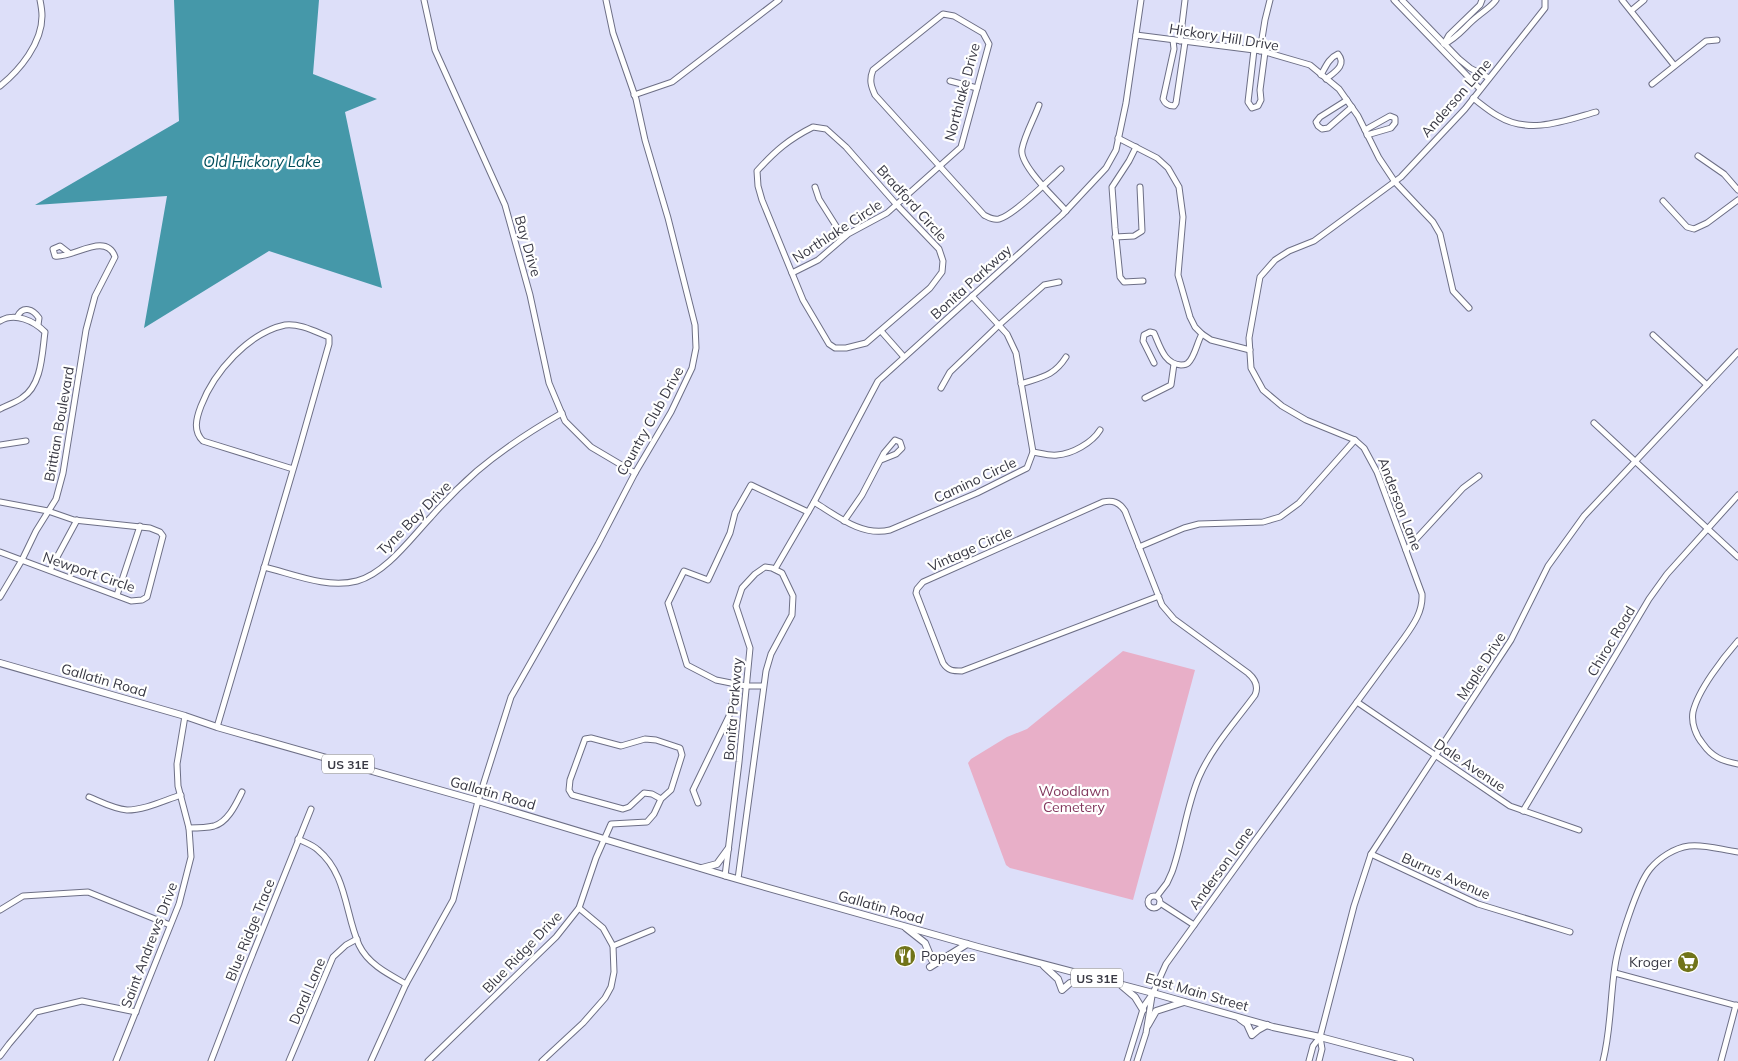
<svg xmlns="http://www.w3.org/2000/svg" width="1738" height="1061" viewBox="0 0 1738 1061" font-family="Mulish,sans-serif">
<rect width="100%" height="100%" fill="#dddff9"/>
<!-- green -->
<path fill="#e8afc8" d="M1123,651l72,19 -62,230 -123,-32 -4,-3 -38,-102 3,-4 36,-22 20,-8z"/>
<!-- water -->
<path fill="#4598a9" d="M174,0h145l-6,74 64,25 -32,13 37,176 -113,-37 -125,77 23,-132 -132,9 144,-84z"/>
<g fill="none" stroke-linecap="round" stroke-linejoin="round">
<!-- minor casing -->
<g stroke="#6d6f86" stroke-width="7">
<g id="minor">
<path d="M424,0l11,50 70,155 25,90 19,88 16,38 26,26 44,26"/>
<path d="M1394,0l86,89"/>
<path d="M1402,0l57,59 11,9 19,10"/>
<path d="M1622,0l52,65"/>
<path d="M1632,10l12,-10"/>
<path d="M1136,35l126,16 48,14 29,24 19,27 21,42 16,24 38,40 7,12 13,57 16,17"/>
<path d="M1173,40l1,9 -11,50c2,5 6,7 11,7l2,-3 9,-61"/>
<path d="M1180,41l5,-41"/>
<path d="M1444,44c14,-6 22,-19 34,-28 7,-6 13,-9 18,-16"/>
<path d="M1444,44l5,-9 31,-30 2,-5"/>
<path d="M1254,50l-6,52 4,6 6,-2 3,-6 -1,-10 5,-38"/>
<path d="M1260,51l5,-31 5,-20"/>
<path d="M1321,75c5,-9 8,-17 17,-21 9,11 -3,18 -12,25"/>
<path d="M950,81l27,7"/>
<path d="M1652,84l54,-43 11,-1"/>
<path d="M0,86c20,-16 42,-43 42,-70 0,-5 -1,-11 -2,-16"/>
<path d="M634,95l38,-13 107,-82"/>
<path d="M1473,98c8,6 16,13 25,18 31,19 66,5 98,-4"/>
<path d="M1347,100l-27,17 -4,5 2,4 4,3 6,-1 24,-21"/>
<path d="M1039,105c-5,14 -14,29 -17,44 -3,16 33,49 44,62"/>
<path d="M813,127l13,2 20,18 50,57 43,45 4,12 -1,11 -12,16 -64,55 -20,5h-11l-6,-4 -26,-44 -41,-100 -4,-14 -1,-15c18,-20 32,-32 56,-44z"/>
<path d="M1365,130l25,-14 5,2v5l-4,5 -24,7"/>
<path d="M1118,138l39,20 11,10 11,19 4,30 -5,58 12,42 5,10 7,7 9,6 39,10"/>
<path d="M1136,147l-7,14 -17,26 3,41 5,49 4,5 19,-1"/>
<path d="M1698,156l26,18 14,16"/>
<path d="M815,187l4,12 24,38"/>
<path d="M1663,201l24,26 7,2 13,-6 31,-23"/>
<path d="M1115,237l19,-1 8,-5 -2,-44"/>
<path d="M792,273l26,-13 30,-26 39,-21 74,-66 28,-103 -6,-11 -29,-17 -11,-2 -70,56c-4,10 -2,16 2,25l109,120c6,3 9,5 15,4 15,-4 49,-38 62,-50"/>
<path d="M17,317c6,-12 16,-8 22,1l-1,7"/>
<path d="M0,321c15,-9 34,0 45,11 -3,22 -3,53 -23,66 -7,5 -15,7 -22,11"/>
<path d="M881,331l23,26"/>
<path d="M1653,335l54,50"/>
<path d="M1154,363l-11,-22 1,-6 6,-3 4,1c6,13 10,31 27,32 2,0 5,0 7,-2 7,-6 9,-21 14,-29"/>
<path d="M1021,384c21,-7 33,-8 45,-27"/>
<path d="M941,388l9,-16 49,-47 45,-40 15,-3"/>
<path d="M1145,398l26,-13 3,-21"/>
<path d="M1594,423l144,134"/>
<path d="M0,445l26,-4"/>
<path d="M1033,452c7,1 16,4 24,3 15,-1 35,-12 43,-25"/>
<path d="M0,502l48,9 26,9 76,8 10,4 3,4 -16,61 -5,3 -11,1 -131,-49"/>
<path d="M814,502c23,14 48,35 76,28l87,-37 50,-25 6,-16 -17,-99 -9,-19 -35,-38"/>
<path d="M844,521l18,-26 22,-42 11,-13 5,2 2,6 -6,6 -15,6"/>
<path d="M1139,547l45,-19 15,-4 64,-2 17,-5 19,-14 56,-63"/>
<path d="M1406,550l57,-62 16,-12"/>
<path d="M264,567c29,7 63,22 93,14 29,-8 54,-43 74,-64 14,-16 30,-32 46,-46 25,-21 57,-42 85,-58"/>
<path d="M775,569l39,-67 64,-121 184,-166 44,-47 10,-18 10,-47 15,-103"/>
<path d="M50,570l27,-50"/>
<path d="M117,595l23,-69"/>
<path d="M0,597l22,-37 14,-29 20,-32 7,-26 23,-143 9,-34 20,-39c-9,-26 -43,2 -60,-1l-2,-7 7,-3 9,7"/>
<path d="M1738,641c-15,17 -40,49 -45,71 -2,11 3,24 10,32 9,13 19,17 35,20"/>
<path d="M763,686h-17l-30,-6 -29,-15 -19,-62 16,-32 24,9 22,-47 5,-20 16,-28 57,27"/>
<path d="M1357,702l153,104 69,24"/>
<path d="M217,727l81,-274 31,-109v-7c-13,-5 -30,-14 -44,-12 -37,8 -71,47 -84,81 -5,13 -8,25 2,35l90,28"/>
<path d="M89,797c12,5 25,12 38,13 18,0 38,-10 54,-15"/>
<path d="M698,803l-5,-13 36,-74 8,-32"/>
<path d="M1523,811l126,-212 18,-25 71,-79"/>
<path d="M189,828c8,0 17,0 25,-2 14,-4 22,-22 28,-34"/>
<path d="M298,839c6,3 15,6 20,11 29,24 27,64 41,95 9,19 29,29 47,39"/>
<path d="M1371,854l107,50 92,28"/>
<path d="M725,876l14,-114 11,-114 -14,-42 6,-18 13,-14 10,-7 7,1 10,5 11,23 -1,19 -21,39 -5,17 -28,208"/>
<circle cx="1154" cy="902" r="6"/>
<path d="M1157,896l10,-13 5,-11c11,-31 14,-65 27,-95 13,-30 37,-56 56,-82 4,-9 0,-16 -7,-22l-74,-54 -12,-14 -37,-94c-6,-9 -12,-11 -22,-9l-180,80 -6,7 -1,4 27,70c5,8 10,8 19,8l197,-75"/>
<path d="M1160,903l34,22"/>
<path d="M0,910l23,-14 65,-4 82,33"/>
<path d="M613,946l39,-16"/>
<path d="M1615,973l123,33"/>
<path d="M0,1056l9,-12 27,-32 46,-11 54,11"/>
<path d="M116,1061l63,-157 12,-47 -2,-29 -11,-42 -1,-22 8,-48"/>
<path d="M211,1061l32,-83 68,-169"/>
<path d="M289,1061l44,-104 13,-12 11,-6"/>
<path d="M371,1061l35,-77 47,-84 25,-99 33,-104 87,-153 37,-71 36,-61 21,-44 4,-20 -1,-23 -27,-107 -23,-78 -9,-41 -23,-66 -7,-33"/>
<path d="M428,1061l128,-124 23,-29 17,-50 15,-34 36,-2 7,-8 7,-15 -9,-5 -8,-1 -15,14 -6,2 -51,-14 -3,-5 1,-10 15,-41 6,-1 30,8 24,-7 11,1 24,8 2,7 -11,35 -10,9"/>
<path d="M542,1061l41,-38 22,-25 6,-11 3,-15 -1,-26 -10,-18 -24,-20"/>
<path d="M1127,1061l17,-55 9,-13 13,-29 88,-122 150,-204c10,-14 19,-27 18,-44l-45,-122 -13,-24 -9,-8 -49,-20 -24,-14 -19,-16 -12,-22 -2,-30 11,-61 15,-17 14,-9 25,-10 87,-64 64,-68 80,-101v-8"/>
<path d="M1137,1061l9,-28 6,-37"/>
<path d="M1309,1061l4,-15 7,-9 34,-131 17,-52 140,-214 37,-74 36,-50 154,-164"/>
<path d="M1319,1061l3,-12 -2,-12"/>
<path d="M1603,1061c8,-31 7,-63 12,-95 3,-21 22,-81 35,-97 9,-11 24,-21 39,-23 16,-2 33,4 49,6"/>
<path d="M1721,1061l15,-56"/>
</g>
</g>
<!-- major casing -->
<g stroke="#6d6f86" stroke-width="8">
<g id="major">
<path d="M0,663l185,53 32,11 261,74 252,76 248,70 175,46 120,34 47,10 90,24"/>
<path d="M702,868l15,-4 11,-15"/>
<path d="M906,928l19,15 7,17"/>
<path d="M1044,966l14,13 4,11 8,-7 19,-6"/>
<path d="M930,967l37,-23"/>
<path d="M1122,986l13,11 8,13"/>
<path d="M1240,1019l7,5 5,11 6,-5 9,-5"/>
<path d="M1148,1025l8,-14 28,-9"/>
</g>
</g>
<!-- minor -->
<use href="#minor" stroke="#fff" stroke-width="5"/>
<!-- major -->
<use href="#major" stroke="#fff" stroke-width="6"/>
</g>
<!-- icons -->
<defs>
<g id="restaurant-disc" transform="scale(1.125)"><circle r="9.5" fill="#71741a" stroke="#fff"/><path d="M-5-6h1v4h1v-4h1v4h1v-4h1v5L-1.5 .5V6h-2V.5L-5-1ZM5-6V6H3V1.5H1.5Q1.5-4 5-6Z" fill="#fff"/></g>
<g id="supermarket-disc" transform="scale(1.125)"><circle r="9.5" fill="#71741a" stroke="#fff"/><path d="M-6-5.5h2.5l.6 2H6L4.5 2H-2.5L-4.4-4H-6ZM-1.5 3.2a1.3 1.3 0 1 0 .1 0ZM3 3.2a1.3 1.3 0 1 0 .1 0Z" fill="#fff"/></g>
</defs>
<g fill-rule="evenodd">
<use href="#restaurant-disc" x="905" y="956"/>
<use href="#supermarket-disc" x="1688" y="962"/>
</g>
<g text-anchor="middle" dominant-baseline="central" stroke-width="4.5" stroke-linejoin="round" paint-order="stroke">
<!-- shield labels -->
<g fill="#fff" stroke="#74747c" stroke-width="1">
<rect x="322" y="754.5" width="52" height="19" rx="4"/>
<rect x="1071" y="968.5" width="52" height="19" rx="4"/>
</g>
<g font-size="12" font-weight="bold" fill="#393944">
<text x="348" y="764">US 31E</text>
<text x="1097" y="978">US 31E</text>
</g>
<!-- street labels -->
<g font-size="14" fill="#393944" stroke="#fff">
<text transform="translate(1224 37) rotate(9)">Hickory Hill Drive</text>
<text transform="translate(962 92) rotate(-75)">Northlake Drive</text>
<text transform="translate(1456 98) rotate(-49)">Anderson Lane</text>
<text transform="translate(912 203) rotate(48)">Bradford Circle</text>
<text transform="translate(837 231) rotate(-33)">Northlake Circle</text>
<text transform="translate(528 246) rotate(74)">Bay Drive</text>
<text transform="translate(971 282) rotate(-42)">Bonita Parkway</text>
<text transform="translate(650 421) rotate(-61)">Country Club Drive</text>
<text transform="translate(59 424) rotate(-80)">Brittian Boulevard</text>
<text transform="translate(975 480) rotate(-25)">Camino Circle</text>
<text transform="translate(1400 504) rotate(69)">Anderson Lane</text>
<text transform="translate(414 518) rotate(-45)">Tyne Bay Drive</text>
<text transform="translate(970 549) rotate(-24)">Vintage Circle</text>
<text transform="translate(89 572) rotate(19)">Newport Circle</text>
<text transform="translate(1611 641) rotate(-59)">Chiroc Road</text>
<text transform="translate(1481 666) rotate(-57)">Maple Drive</text>
<text transform="translate(104 680) rotate(16)">Gallatin Road</text>
<text transform="translate(733 709) rotate(-85)">Bonita Parkway</text>
<text transform="translate(1470 765) rotate(34)">Dale Avenue</text>
<text transform="translate(493 793) rotate(16)">Gallatin Road</text>
<text transform="translate(1221 868) rotate(-54)">Anderson Lane</text>
<text transform="translate(1446 876) rotate(24)">Burrus Avenue</text>
<text transform="translate(881 907) rotate(16)">Gallatin Road</text>
<text transform="translate(250 930) rotate(-68)">Blue Ridge Trace</text>
<text transform="translate(149 945) rotate(-69)">Saint Andrews Drive</text>
<text transform="translate(522 952) rotate(-46)">Blue Ridge Drive</text>
<text transform="translate(307 991) rotate(-67)">Doral Lane</text>
<text transform="translate(1197 992) rotate(16)">East Main Street</text>
</g>
<!-- park labels -->
<g font-size="14" fill="#83385e" stroke="#fff">
<text x="1074" y="791">Woodlawn<tspan x="1074" dy="16">Cemetery</tspan></text>
</g>
<!-- poi labels -->
<g font-size="14" fill="#393944" stroke="#fff" text-anchor="start">
<text x="921" y="956">Popeyes</text>
<text x="1672" y="962" text-anchor="end">Kroger</text>
</g>
<!-- water labels -->
<g font-size="15" font-style="italic" fill="#004d5a" stroke="#fff">
<text x="262" y="161">Old Hickory Lake</text>
</g>
</g>
</svg>
